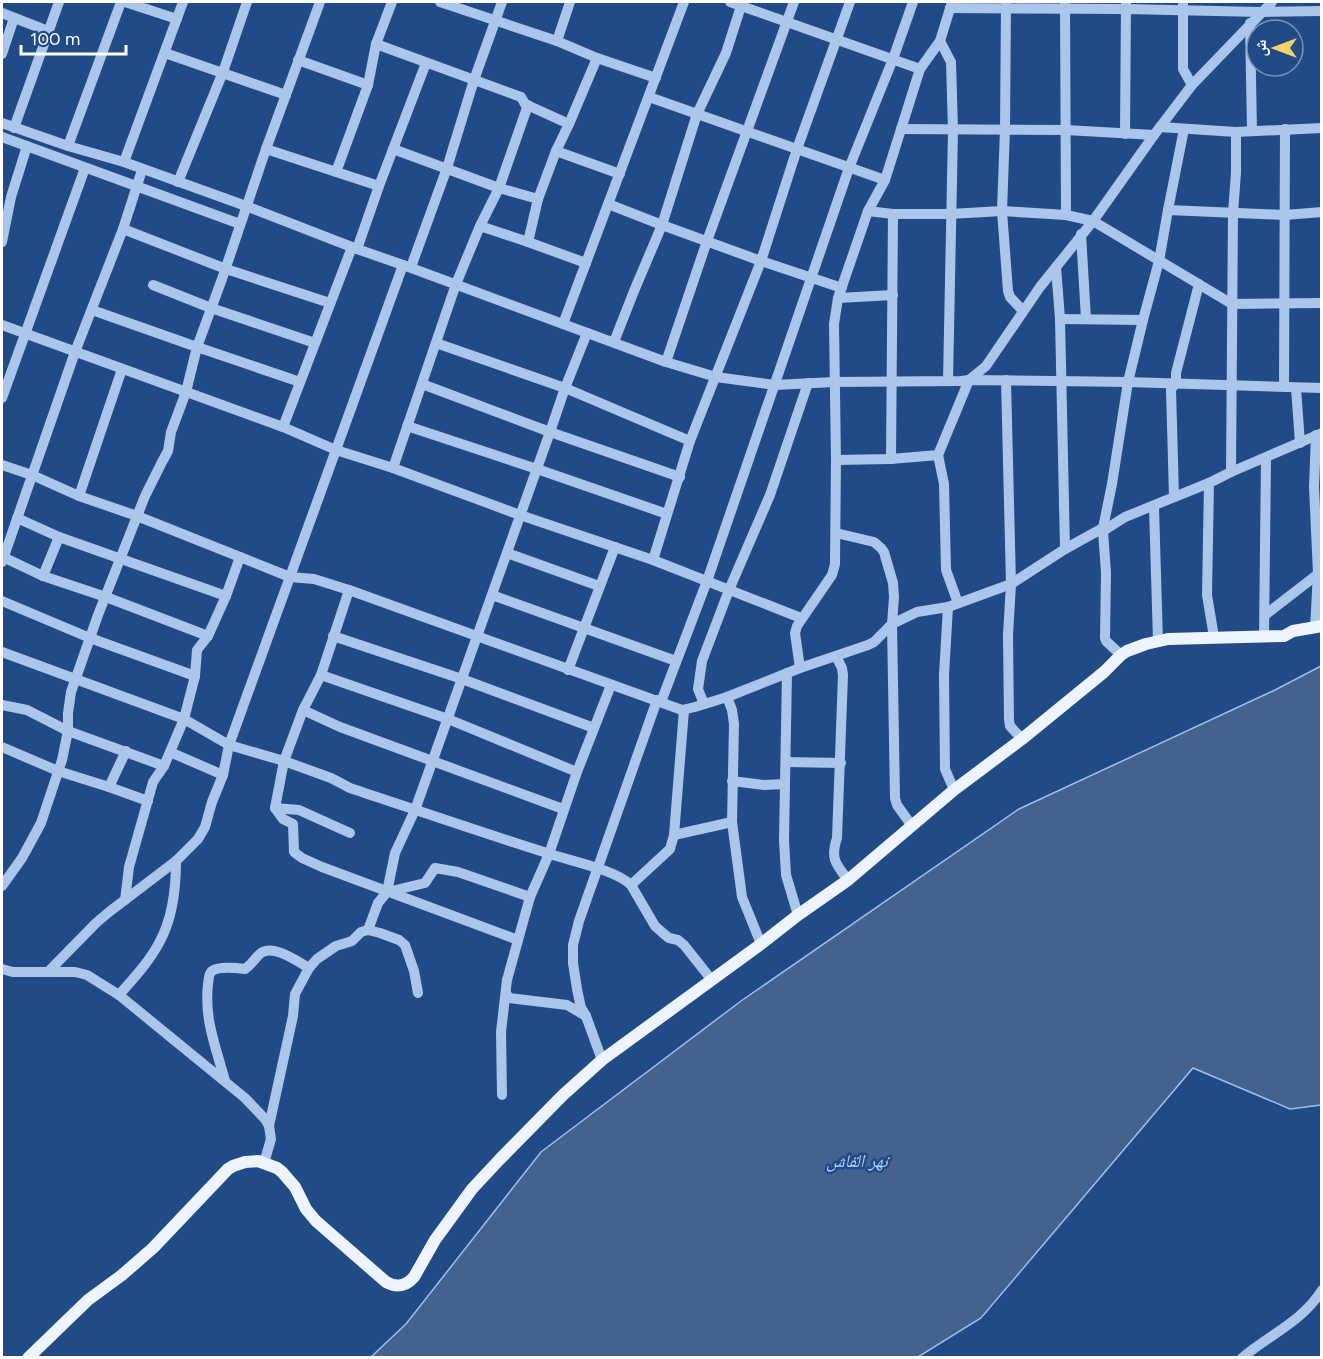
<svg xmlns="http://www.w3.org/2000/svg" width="1323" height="1359" viewBox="0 0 1323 1359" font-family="Figtree,'Noto Naskh Arabic',sans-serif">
<rect width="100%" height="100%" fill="#204b86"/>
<!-- water -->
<path fill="#43628d" stroke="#9dc0eb" stroke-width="1.5" d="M1321,666v439l-31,4 -97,-41 -212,250 -63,39h-547l35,-33 135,-172 200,-151 278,-192 256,-119z"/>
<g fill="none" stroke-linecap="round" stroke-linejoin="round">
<!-- minor -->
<g stroke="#aac6ea" stroke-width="10">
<path d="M125,2l52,17"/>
<path d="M440,2l117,39 40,17 59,20"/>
<path d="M730,2l190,67"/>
<path d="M1006,2l-1,127 -3,82 6,80 2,6 13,14"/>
<path d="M1065,2l1,213"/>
<path d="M1183,2v67l9,16"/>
<path d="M950,8l176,1 135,3 61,-1"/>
<path d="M2,13l46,18"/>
<path d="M1250,23l2,108"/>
<path d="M557,41l13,-39"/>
<path d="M940,41l11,21 2,68 -5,251"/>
<path d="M376,44l145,53 4,7 44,20"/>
<path d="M165,53l121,42"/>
<path d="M2,54l12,-36"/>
<path d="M298,60l70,25"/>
<path d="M649,97l236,83"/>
<path d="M2,123l66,23 56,16 122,44 111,43 46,16 263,97 50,15 59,8 59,-3 127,-1 8,-1 17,-14 54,-79 53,-66 61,-86 38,-50 80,-83"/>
<path d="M1160,127l76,5 86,-4"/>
<path d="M14,128l45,-126"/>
<path d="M901,129l165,1 88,5"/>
<path d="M1125,134l1,-131"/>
<path d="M2,137l238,87"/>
<path d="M68,146l53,-144"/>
<path d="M266,149l113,37"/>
<path d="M393,149l106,39 39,11"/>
<path d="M556,151l64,23"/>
<path d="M124,162l59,-160"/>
<path d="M336,172l32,-87 8,-41 16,-42"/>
<path d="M178,182l45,-110 24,-70"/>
<path d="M608,204l54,21 99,36 81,27"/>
<path d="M1168,210l117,5 37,-3"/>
<path d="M868,211l25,3h57l52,-3 64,4 27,6 139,83 90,-1"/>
<path d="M480,226l48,16 58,21"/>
<path d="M123,229l103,40 104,34"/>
<path d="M1081,234l5,85"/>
<path d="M2,242l9,-45 16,-51"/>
<path d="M528,242l10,-43 18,-48 13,-27 28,-66"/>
<path d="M357,249l22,-63 47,-123"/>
<path d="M411,267l36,-99 27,-88 28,-78"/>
<path d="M1056,267l4,52 5,230"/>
<path d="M153,285l58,23 104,35"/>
<path d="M838,298l55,-3"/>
<path d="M92,310l105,37 103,35"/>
<path d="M1060,319l83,1"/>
<path d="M563,324l121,-322"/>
<path d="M2,325l281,102 53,23 57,18 127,47 133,45 148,58"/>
<path d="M614,342l20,-51 28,-66 35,-111 29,-61 15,-47"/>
<path d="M436,343l129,45 125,53"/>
<path d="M666,362l41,-121 87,-239"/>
<path d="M1006,380l5,204 -3,51 1,85 1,6 12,13"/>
<path d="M422,384l128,48 130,45"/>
<path d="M1284,387l1,-258"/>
<path d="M1296,388l4,55"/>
<path d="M2,398l83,-230"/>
<path d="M407,426l130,43 130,45"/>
<path d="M283,427l69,-180"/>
<path d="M938,455l6,29 2,86 12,33"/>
<path d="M891,459l2,-245"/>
<path d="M836,460l55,-1 47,-4 31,-75 159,2 194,6"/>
<path d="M2,465l30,10 47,21 58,20 153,61 24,2 35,11 333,120 13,-3 32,-10 73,-29 68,-23 6,-3 18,-18 25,-12 31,-5 63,-23 54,-35 38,-21v3l22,-14 84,-34 22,-11 91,-39"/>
<path d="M393,468l63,-184 24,-58 19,-38 29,-83"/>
<path d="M1231,472l2,-259 3,-40v-41"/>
<path d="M1209,483l-2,112 7,42"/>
<path d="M79,496l43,-127"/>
<path d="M1174,497l-3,-108 5,-6v-10l23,-89"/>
<path d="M1154,507l4,134"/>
<path d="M17,518l42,19 167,59"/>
<path d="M1103,528l9,-44 16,-102 15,-62 16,-59 9,-51 16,-81"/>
<path d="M1103,531l3,42 -1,65 1,3 15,14"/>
<path d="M836,533l38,9 7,6 3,4 9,31 1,14 -2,27 3,174 2,7 15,21"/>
<path d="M507,553l92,33"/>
<path d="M3,557l40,19 63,21 102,39"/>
<path d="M653,560l37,-119 71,-180 36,-112 53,-147"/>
<path d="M2,562l73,-210 48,-123 19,-59"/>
<path d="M43,576l16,-39"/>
<path d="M349,590l-28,85 -18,35 -19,51 -9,47 8,11 10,5 1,28 8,6 20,9 196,73"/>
<path d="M492,595l184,66"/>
<path d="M2,601l88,37 105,38"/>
<path d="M948,607l-4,68 1,94 9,21"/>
<path d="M1265,615l57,-44"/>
<path d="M1315,628l3,-55 -4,-86 2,-52"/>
<path d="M333,636l129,43 132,49"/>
<path d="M1264,636l2,-178"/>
<path d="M2,652l182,67 45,26 55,16 47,17 19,10c66,22 133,45 200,66 21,7 66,16 81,31l24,41 9,8 5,4 9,2 6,5 27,34"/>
<path d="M836,656l6,12 1,7 -6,163c-7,21 -1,26 11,42"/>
<path d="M800,668l-5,-35 2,-7 35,-51 3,-11 1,-104 -2,-136 4,-26 30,-87 17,-31 35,-111 20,-28 12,-39"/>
<path d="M568,670l47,-123"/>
<path d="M787,673l-3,167 2,35 12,40"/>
<path d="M321,675l127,44 129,53"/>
<path d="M727,697l5,13 2,14 -2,98 10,75 19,47"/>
<path d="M661,702l46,-121 142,-413 44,-109 20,-57"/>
<path d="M704,704l-6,-15 4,-28 27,-71 41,-95 38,-112"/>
<path d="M2,705l25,5 41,21 96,35"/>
<path d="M303,710l37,17 223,82"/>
<path d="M2,747l56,24 51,16 39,14"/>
<path d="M170,752l53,23"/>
<path d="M786,762l55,1"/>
<path d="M732,781l32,4 21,-1"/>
<path d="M109,787l17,-36"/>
<path d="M275,808l24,2 51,23"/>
<path d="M674,835l58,-13"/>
<path d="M631,885l39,-36 4,-14 10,-125"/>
<path d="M2,886l20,-28 19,-35 21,-63 6,-29v-18l3,-21 27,-77 47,-119 17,-34 6,-11 3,-19 15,-40 11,-45 25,-68 44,-130 54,-147"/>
<path d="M387,892l38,-9 10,-15 23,4 72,25"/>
<path d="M125,900l4,-33 24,-85 11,-16 20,-47 11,-43 2,-26 11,-14 18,-40 14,-39"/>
<path d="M368,930l10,-27 9,-11 8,-39 20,-43 135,-378 15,-44 22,-55"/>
<path d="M2,969l11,3h62l12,3 32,20 126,103 20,21 4,7 2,13 -7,24"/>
<path d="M48,972l48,-49 13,-11 67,-51 22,-22 7,-12 7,-25 11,-27 6,-30 174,-480"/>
<path d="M506,993l3,5 58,7 19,11"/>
<path d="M119,995c14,-16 30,-33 40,-52 13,-23 17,-55 17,-82"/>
<path d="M602,1060l-16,-44 -5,-8 -4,-19 -4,-26v-18l6,-24 78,-221"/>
<path d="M225,1081c-9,-34 -21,-61 -17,-97 1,-4 0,-10 4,-13 7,-5 25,-3 33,-2 6,-4 10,-11 16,-16 12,-9 36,8 48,15"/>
<path d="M502,1095l-1,-63 6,-52 23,-83 19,-43 28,-82 34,-87"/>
<path d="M269,1126l24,-110 2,-22 14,-26 8,-9 19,-13 16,-5 9,-9 7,-2 12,3 19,7 6,5 9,26 4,22"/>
<path d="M1242,1358c27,-23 61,-37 80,-68"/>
</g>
<!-- major -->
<path stroke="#edf4fe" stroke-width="12" d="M28,1358l60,-58 34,-25 31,-27 75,-79 5,-3 12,-4 13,-1 19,7 5,4 13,15 11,22 10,12 70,61c11,6 20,4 28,-5l21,-37 37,-51 28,-30 63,-64 39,-35 159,-116 37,-29 50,-35 106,-90 68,-51 82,-67 17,-17 6,-4 19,-7 22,-5 116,-3 9,-5 29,-5"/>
</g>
<g text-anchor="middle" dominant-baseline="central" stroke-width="5" stroke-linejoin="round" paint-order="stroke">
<!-- water labels -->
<g font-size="18" font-style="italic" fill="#b5d0f1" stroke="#204b86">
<text x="857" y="1161">نهر القاش</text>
</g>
</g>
<!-- border -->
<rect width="1323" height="1359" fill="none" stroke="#ffffff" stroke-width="6"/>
<!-- north arrow -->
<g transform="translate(1275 48) rotate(270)"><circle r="28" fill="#204b86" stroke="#7993b6" stroke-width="1.5"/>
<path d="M0-4.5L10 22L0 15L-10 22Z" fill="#f7d06a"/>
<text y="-9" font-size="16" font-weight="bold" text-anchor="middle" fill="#ffffff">ش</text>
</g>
<!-- scale -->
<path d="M21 45v9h105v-9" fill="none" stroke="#ffffff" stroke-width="3"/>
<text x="30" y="45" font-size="18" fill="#ffffff" stroke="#204b86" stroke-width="4.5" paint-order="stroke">100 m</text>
</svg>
